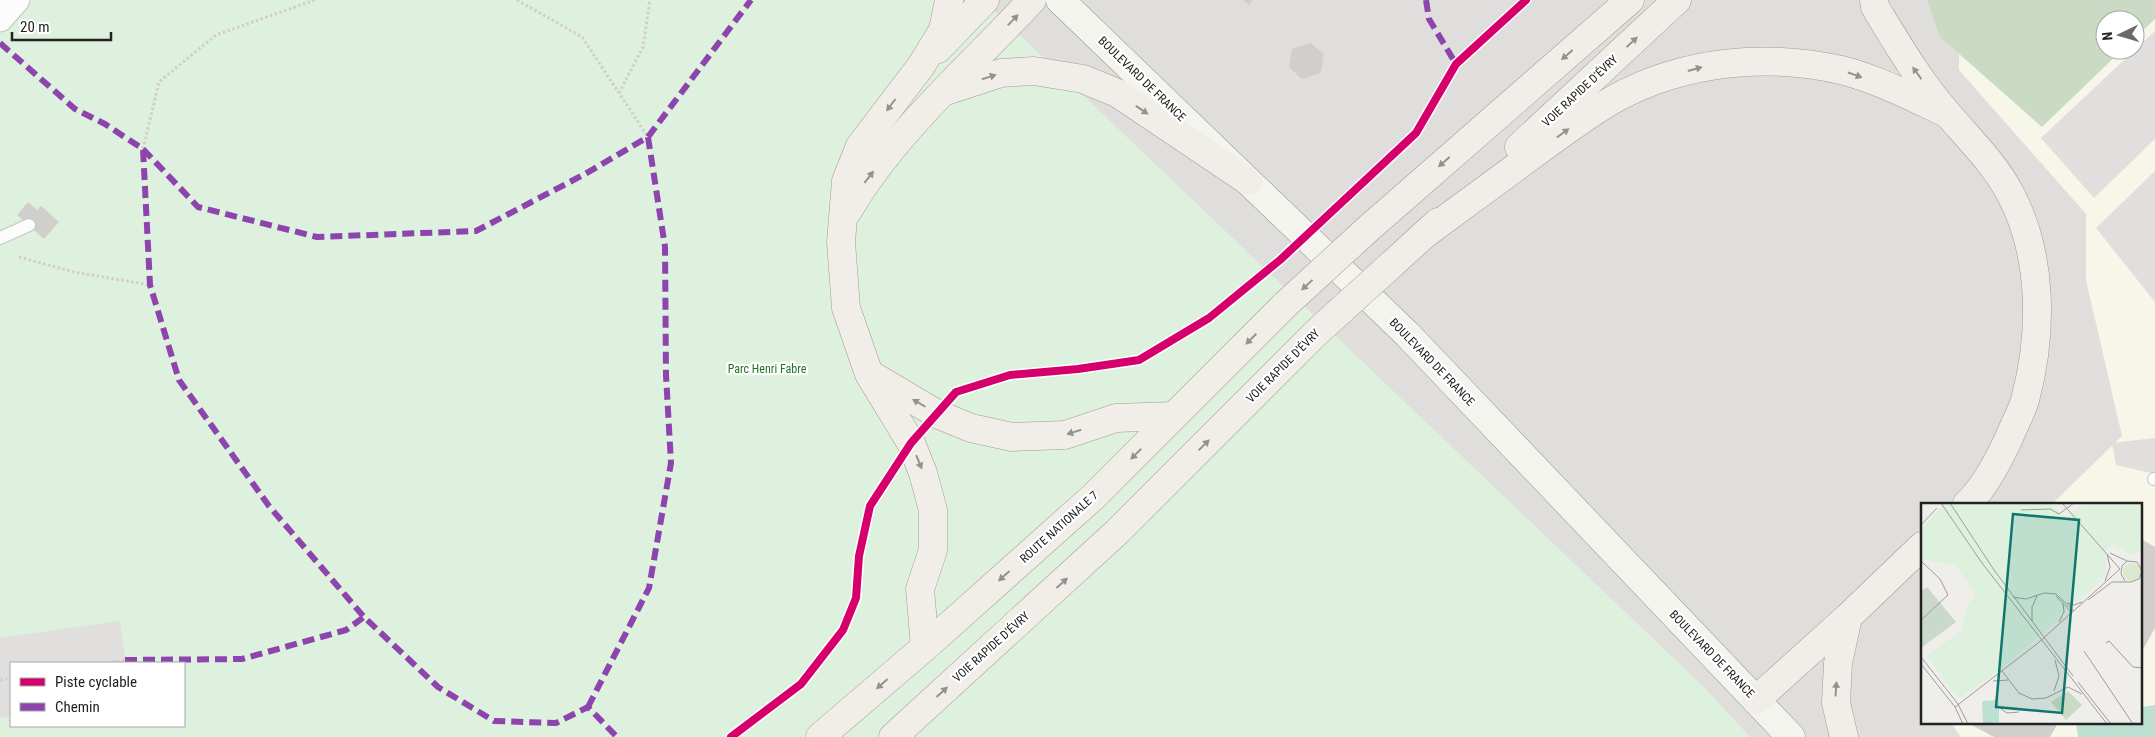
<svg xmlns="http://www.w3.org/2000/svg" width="2155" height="737" viewBox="0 0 2155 737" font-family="'Roboto Condensed',sans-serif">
<rect width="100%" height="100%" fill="#f0eeeb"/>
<!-- residential -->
<path fill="#dfdedc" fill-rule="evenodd" d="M0,0h2155v737h-2155zM2105,20h30v30h-30zM1922,504h219v219h-219zM11,663h173v63h-173z"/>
<!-- education -->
<path fill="#f6f6e9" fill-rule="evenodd" d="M1959,0h196v737h-194l-10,-14h190v-219h-89l70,-68 -36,-156v-66l-127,-144zM2105,20h30v30h-30z"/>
<!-- forest -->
<path fill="#cbdbc3" d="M1927,0h228v19l-20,19v-18h-30v30h17l-80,77 -102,-90z"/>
<!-- park -->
<path fill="#ddf1de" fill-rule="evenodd" d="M0,0h983l723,689 44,48h-1750zM11,663h173v63h-173z"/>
<!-- pitch -->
<path fill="#bce1d3" d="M2155,705v32h-77l-2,-14h65v-16z"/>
<!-- parking -->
<g fill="#e0dfde">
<path d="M2155,31v108l-61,59 -53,-60z"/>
<path d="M2155,171v131l-59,-74z"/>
<path d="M2155,438v36l-39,-9 -4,-22z"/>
<path d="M120,621l6,42h-115v54l-11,1v-80z"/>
</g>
<!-- building -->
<g fill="#d0cfcc">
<path d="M1243,0h10l-4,5z"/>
<path d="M1310,43l14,11 -3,19 -19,6 -13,-12 3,-18z"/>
<path d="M28,202l9,8 4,-4 18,16 -15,17 -27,-24z"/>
<path d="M2141,539l14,8v81l-14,25z"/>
<path d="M1968,723h90l-8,14h-56z"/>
</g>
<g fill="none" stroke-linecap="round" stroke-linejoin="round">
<!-- lane casing -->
<g stroke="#c6c5c3" stroke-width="14">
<g id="lane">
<path d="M0,238l29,-13"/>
<path d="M2154,479h1"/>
</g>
</g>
<!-- street casing -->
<g stroke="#c6c5c3" stroke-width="27">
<path id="street" d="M0,19l17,-19"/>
</g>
<!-- secondary casing -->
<g stroke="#969885" stroke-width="29">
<path id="secondary" d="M1060,0l347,334 384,403"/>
</g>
<!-- primary casing -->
<g stroke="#a49c8a" stroke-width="29">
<g id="primary">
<path d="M1874,0l1,7c22,36 44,74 72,106 22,26 47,50 63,80 33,62 33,140 15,207 -4,13 -11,25 -16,38 -11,23 -24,49 -42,66"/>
<path d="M938,49l47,-49"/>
<path d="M943,92l58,-19 33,-2 49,8 34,14 131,88"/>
<path d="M1519,147l158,-147"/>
<path d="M848,211c45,-78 123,-145 184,-211"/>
<path d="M1369,228l261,-228"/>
<path d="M1425,234c37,-27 75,-55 113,-83 25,-18 51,-38 78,-53 68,-37 150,-45 225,-28 36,9 71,27 105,43"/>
<path d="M1391,265l47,-43"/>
<path d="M873,376l64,38 34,14 41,9 53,-2 51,-17 57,-2"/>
<path d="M925,647l-5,-58 13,-39v-40l-10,-37 -12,-30 -42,-69 -23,-66 -5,-66 5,-61 14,-35 61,-80 22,-36 6,-30"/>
<path d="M1756,700l92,-83 74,-71"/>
<path d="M820,737l105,-90 168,-150 193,-193"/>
<path d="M893,737l224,-205 200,-200"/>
<path d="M1844,737l-8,-34 2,-40 10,-46"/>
</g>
</g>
<!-- path -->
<g stroke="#d6cccb" stroke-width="3" stroke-dasharray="2.5 2.5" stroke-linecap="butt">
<path d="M517,0l65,37 66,100"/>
<path d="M619,93l24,-46 7,-47"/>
<path d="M143,149l16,-67 57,-47 99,-35"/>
<path d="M19,257l55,15 76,13"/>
<path d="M107,663l18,-3"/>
<path d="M0,680l11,-2"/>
</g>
<!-- lane -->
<use href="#lane" stroke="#fdfcfc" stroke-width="12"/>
<!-- street -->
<use href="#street" stroke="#fdfcfc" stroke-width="25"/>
<!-- secondary -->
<use href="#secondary" stroke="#f3f4ee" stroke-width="28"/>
<!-- primary -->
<use href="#primary" stroke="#f1ede8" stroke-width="28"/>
<!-- primary-bridge casing -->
<g stroke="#a49c8a" stroke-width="29" stroke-linecap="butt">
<g id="primary-bridge">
<path d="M1286,304l83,-76"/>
<path d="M1317,332l74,-67"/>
</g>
</g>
<!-- primary-bridge -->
<use href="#primary-bridge" stroke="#f1ede8" stroke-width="28"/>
<!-- quiet -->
<g stroke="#8e44ad" stroke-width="6" stroke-dasharray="12 6" stroke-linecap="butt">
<path d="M1426,0l3,19 27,45"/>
<path d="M0,43l75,66 30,15 38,25 7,136 29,95 90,126 95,111 74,70 56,34 62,2 32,-16 29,30"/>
<path d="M143,149l55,58 119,30 159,-6 109,-57 63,-37 103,-137"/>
<path d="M125,660l117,-1 104,-29 18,-13"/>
<path d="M588,707l61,-119 22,-125 -5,-88 -1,-128 -17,-110"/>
</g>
<!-- cycleway casing -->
<g stroke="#fff" stroke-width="11">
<path id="cycleway" d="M731,737l70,-53 42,-54 13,-32 3,-42 11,-50 41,-63 45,-51 54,-17 68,-6 61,-9 70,-42 71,-58 136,-127 40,-69 70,-64"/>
</g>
<!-- cycleway -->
<use href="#cycleway" stroke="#d6006c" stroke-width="8"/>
</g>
<!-- one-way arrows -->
<defs><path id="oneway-solid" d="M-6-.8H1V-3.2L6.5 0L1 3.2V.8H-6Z" transform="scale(1.25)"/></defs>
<g fill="#94928f">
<use href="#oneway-solid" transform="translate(1013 20) rotate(-46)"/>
<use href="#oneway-solid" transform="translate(1632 42) rotate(-43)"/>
<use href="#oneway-solid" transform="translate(1567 55) rotate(139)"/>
<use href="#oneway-solid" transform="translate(1695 69) rotate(-15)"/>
<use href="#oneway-solid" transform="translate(1917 73) rotate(-126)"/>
<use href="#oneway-solid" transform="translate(1855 75) rotate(19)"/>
<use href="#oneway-solid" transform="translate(989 77) rotate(-18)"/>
<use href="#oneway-solid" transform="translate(891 105) rotate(127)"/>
<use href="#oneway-solid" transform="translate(1142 110) rotate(34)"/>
<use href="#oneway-solid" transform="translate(1563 133) rotate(-36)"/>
<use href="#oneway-solid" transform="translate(1444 162) rotate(139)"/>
<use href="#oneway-solid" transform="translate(869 177) rotate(-52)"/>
<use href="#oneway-solid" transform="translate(1307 285) rotate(137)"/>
<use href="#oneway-solid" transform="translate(1251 339) rotate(135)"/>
<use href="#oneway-solid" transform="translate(919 403) rotate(-150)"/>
<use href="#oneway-solid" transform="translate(1074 432) rotate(162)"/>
<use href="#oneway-solid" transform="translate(1204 445) rotate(-45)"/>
<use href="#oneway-solid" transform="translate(1136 454) rotate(135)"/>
<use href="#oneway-solid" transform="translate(919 462) rotate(68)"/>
<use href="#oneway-solid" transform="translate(1004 576) rotate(138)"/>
<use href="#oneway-solid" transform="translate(1062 583) rotate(-42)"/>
<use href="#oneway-solid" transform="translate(882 684) rotate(139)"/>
<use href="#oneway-solid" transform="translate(1836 689) rotate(-86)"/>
<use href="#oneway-solid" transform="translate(942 692) rotate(-42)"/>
</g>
<g text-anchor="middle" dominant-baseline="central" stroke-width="4.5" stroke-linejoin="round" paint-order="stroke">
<!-- street labels -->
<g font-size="12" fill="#222" stroke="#fff">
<text transform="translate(1142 79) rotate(44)">BOULEVARD DE FRANCE</text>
<text transform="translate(1580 91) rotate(-43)">VOIE RAPIDE D'ÉVRY</text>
<text transform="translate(1432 362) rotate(46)">BOULEVARD DE FRANCE</text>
<text transform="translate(1283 366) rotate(-45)">VOIE RAPIDE D'ÉVRY</text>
<text transform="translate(1059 527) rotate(-42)">ROUTE NATIONALE 7</text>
<text transform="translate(991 647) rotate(-42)">VOIE RAPIDE D'ÉVRY</text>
<text transform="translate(1712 654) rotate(46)">BOULEVARD DE FRANCE</text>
</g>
<!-- park labels -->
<g font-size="12" fill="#197726" stroke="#fff">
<text x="767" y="369">Parc Henri Fabre</text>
</g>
</g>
<!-- overview -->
<g transform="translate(1921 503)">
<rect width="221" height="221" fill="#f0eeeb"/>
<path d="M202 69a9 9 0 1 1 18 0a9 9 0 1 1-18 0Z" fill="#dbe8ce"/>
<path d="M147,188l14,14 -16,15 -15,-18z" fill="#cbdbc3"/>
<path d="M6,84l29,35 -35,26v-57z" fill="#cbd9cc"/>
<path d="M24,0h106l15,15 19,-15h57v49l-10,2 -20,-9 -7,7 1,20 -5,9 -97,86 -42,30h-5l-31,-41 35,-25 6,-24 8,-13 -18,-28 -36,-7v-30z" fill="#ddf1de"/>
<path d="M77,197l1,8 -9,1h9v13l-16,2 -1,-23z" fill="#bce1d3"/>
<path fill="none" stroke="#9e9c9b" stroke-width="1" d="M20,0l41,60 125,161M29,0l44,67 79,106M141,0l58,66M100,7l29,-1 9,5 15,-11M0,22l16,-17M189,50l17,8M0,58l19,18 8,16 -27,25M184,78l5,-14 -3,-13M135,93l16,17M92,94l13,2 18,-6 12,1 18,17M167,97l24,-18h19l8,-3 3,-8 -5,-9 -10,-1 -5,5 -1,8 4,7M146,100l7,2 8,-3M111,118v-14l5,-11M138,119l5,-10 -1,-9M185,140l3,-2 24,26 10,1M163,148l49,73M0,154l37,47 10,20M0,161l34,43 8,17M81,168l17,22 13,6 14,-1 22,-11 14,7M72,178l15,-1M157,179l33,42M133,188l5,-15 -4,-16M34,204l83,-64 82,-74M80,206l6,4 12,-1"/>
<path fill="#0f766e" fill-opacity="0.15" stroke="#0f766e" stroke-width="2.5" d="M92,11l66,6 -17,193 -66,-6z"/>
<rect width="221" height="221" fill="none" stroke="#222" stroke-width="2.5"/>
</g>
<!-- legend -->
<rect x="10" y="662" width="175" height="65" fill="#ffffff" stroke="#a7a7a7"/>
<rect x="20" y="678" width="25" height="8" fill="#d6006c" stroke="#a7a7a7"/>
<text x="55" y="687" font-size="15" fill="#222222">Piste cyclable</text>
<rect x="20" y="703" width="25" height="8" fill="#8e44ad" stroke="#a7a7a7"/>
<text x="55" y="712" font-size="15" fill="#222222">Chemin</text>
<!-- north arrow -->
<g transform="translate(2120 35) rotate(265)"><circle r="24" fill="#ffffff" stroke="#a7a7a7"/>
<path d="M0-4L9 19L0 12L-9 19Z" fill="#6a6968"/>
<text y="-8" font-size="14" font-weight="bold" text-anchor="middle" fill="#222222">N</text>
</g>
<!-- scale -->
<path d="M12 32v8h99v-8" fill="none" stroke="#222222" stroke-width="2.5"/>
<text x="20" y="32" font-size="15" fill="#222222" stroke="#ffffff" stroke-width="4" paint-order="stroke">20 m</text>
</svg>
